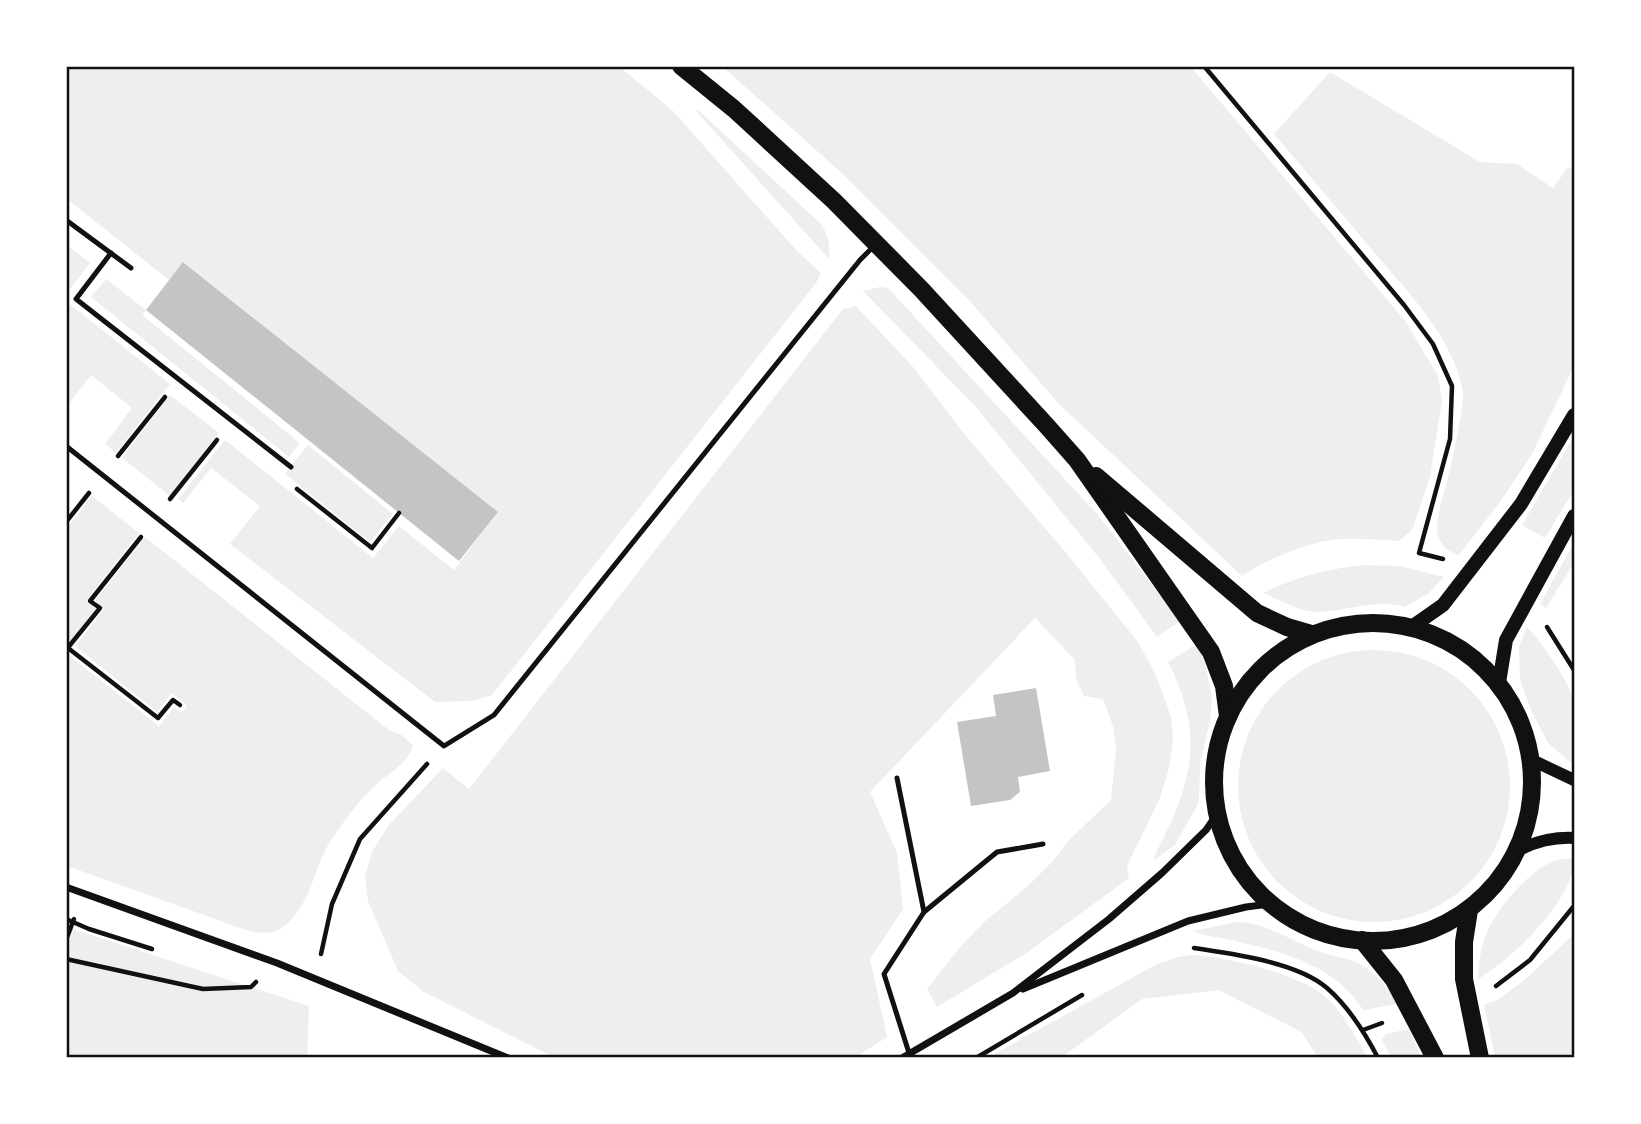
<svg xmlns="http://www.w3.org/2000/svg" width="1641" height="1124" viewBox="0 0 1641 1124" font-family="'Space Grotesk',sans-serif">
<rect width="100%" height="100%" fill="#fff"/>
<!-- green -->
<g fill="#eee">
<path d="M66,67h554l53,44 124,140 24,22 -5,10 -324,412 -20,6 -37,1 -205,-158 30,-38 -49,-38 -28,35 -5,-4 47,-59 148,118 26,-32 55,44 44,-58 -314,-250 -15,18 -102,-81z"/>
<path d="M723,67h468l215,255 32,54 4,25 -12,76 -18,53 -13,11c-19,-1 -37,-3 -55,-2 -30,0 -77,20 -102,37l-184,-173 -89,-103 -124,-124z"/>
<path d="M1330,72l150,90 37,2 36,24 15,-21 6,3v196l-42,88 -32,48 -41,53c-36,-11 -18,-48 -12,-73 4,-16 17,-74 16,-88 -7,-56 -62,-109 -96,-150 -31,-37 -62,-74 -93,-110z"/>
<path d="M697,109l124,115c8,12 9,21 8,35l-133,-148z"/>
<path d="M66,245l24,18 -23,30h-1z"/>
<path d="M106,279l40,31 -4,5 158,128 -11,14 -198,-160z"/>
<path d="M880,287l8,1 210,227 82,106 -23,16 -57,-78 -125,-153 -112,-115z"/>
<path d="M67,302l103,82 -54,69 -11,-9 27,-36 -41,-33 -24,31z"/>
<path d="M856,306l58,62 51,67 102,119 71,88 18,33 15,42 2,23 -4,28 -9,30 -33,68 2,12 -101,74 -91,55 -10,-18 34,-43 23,-24 44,-36 25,-25 15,-20 43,-41 5,-51 -3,-23 -10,-27 -19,-3 -8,-17 -1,-19 -40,-42 -165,174 27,61 6,56 -33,50 17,78 -31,20h-303l-129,-65 -26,-21 -30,-70 -3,-24 7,-25 16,-26 55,-58 26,21 374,-480z"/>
<path d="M170,395l49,38 -49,63 -48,-38z"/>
<path d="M1574,436v54l-29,48 -23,-13z"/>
<path d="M308,445l85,69 -23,28 -85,-68z"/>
<path d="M92,496l47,37 -53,68 10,7 -29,38v-118z"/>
<path d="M145,537l244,193 13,5 11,11c-7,19 -22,25 -36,38 -12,10 -23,24 -32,36 -6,9 -13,18 -18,27 -14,26 -18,60 -43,79 -11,10 -28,7 -41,3l-176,-63v-206l3,-4 89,70 15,-19 8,6 5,-7 -15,-13 -15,19 -82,-66 29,-37 -9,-8z"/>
<path d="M1574,543v20l-28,45 -6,-4z"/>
<path d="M1363,565l37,1 44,11 -16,17 -24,13c-27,-9 -60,5 -89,5 -14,0 -39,-14 -52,-19 33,-16 64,-24 100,-28z"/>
<path d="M1527,627c15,15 45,58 47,78 3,20 1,41 0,60l-26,-22 -17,-33 -11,-30 -1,-33z"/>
<path d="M1197,644l8,19 7,34 -2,24 -10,43 -1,38 -24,43 -21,15 1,-5c37,-71 51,-119 13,-193z"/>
<circle cx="1374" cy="786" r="136"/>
<path d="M1574,858c1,41 -62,101 -96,121 1,-19 3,-36 12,-53 11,-22 43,-60 68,-66 5,-2 11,-1 16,-2z"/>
<path d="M1236,922c32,0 57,21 87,31 12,4 26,5 37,11 16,9 30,24 37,40l-34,6c-30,-47 -82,-58 -132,-70 -13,-3 -26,-4 -38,-9z"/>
<path d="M67,927l242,79 -2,51 -240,1z"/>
<path d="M1574,934v123h-79l-11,-52 15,-6 23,-17z"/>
<path d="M1192,955c35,2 111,19 136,44 17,17 28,38 39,58h-49l-17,-25 -82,-42 -77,9 -80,58h-73l168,-93 21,-7z"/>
<path d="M1409,1029l12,28h-30l-9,-17 4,-6z"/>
</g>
<!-- building -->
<g fill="#c4c4c4">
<path d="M183,262l315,250 -39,49 -313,-251z"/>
<path d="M1036,688l14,83 -32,6 2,15 -10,8 -39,6 -14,-84 39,-6 -3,-21z"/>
</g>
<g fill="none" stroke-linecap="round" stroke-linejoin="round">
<!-- path -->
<g stroke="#111" stroke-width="4.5">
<path d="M1204,66l200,239 29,39 19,42 -2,53 -31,114 24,6"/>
<path d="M118,456l47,-59"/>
<path d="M297,489l75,59 27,-35"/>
<path d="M170,499l47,-59"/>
<path d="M66,522l23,-29"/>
<path d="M1547,627l27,43"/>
<path d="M68,648l90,70 15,-18 7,5"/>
<path d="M66,650l34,-42 -10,-7 51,-64"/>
<path d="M66,919l23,10 63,20"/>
<path d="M66,940l8,-21"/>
<path d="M1194,948c39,6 103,14 133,40 22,19 38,45 51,70"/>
<path d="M321,954l11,-50 28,-65 67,-75"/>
<path d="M66,959l137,30 48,-2 5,-5"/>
<path d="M1496,986l34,-26 44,-54"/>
<path d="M1363,1030l19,-7"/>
<path d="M976,1058l106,-63"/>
</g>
<!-- service -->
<g stroke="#111" stroke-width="5">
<path d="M66,220l65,48"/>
<path d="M111,253l-35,46 215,168"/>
<path d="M66,446l378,300 50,-31 366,-455 15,-15"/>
<path d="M897,778l27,134 -40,62 25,79"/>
<path d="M924,912l73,-60 46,-8"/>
</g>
<!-- minor -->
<g stroke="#111" stroke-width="7">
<path d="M66,887l211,76 231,95"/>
<path d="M1023,989l165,-68 58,-14 23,-3"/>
<path d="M902,1058l111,-65 96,-74 53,-46 44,-43 11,-16"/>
</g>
<!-- tertiary -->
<g stroke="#111" stroke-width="12">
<path d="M1532,760l42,20"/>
<path d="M1519,850c18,-9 35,-13 55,-12"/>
</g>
<!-- secondary -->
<g stroke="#111" stroke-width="14">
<path d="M1413,626l30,-21 78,-101 53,-89"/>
<path d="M1499,683l7,-43 68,-124"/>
</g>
<!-- primary -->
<g stroke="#111" stroke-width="18">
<path d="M681,66l53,43 100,92 87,88 125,136 31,35 134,192 13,34 4,30"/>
<path d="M1096,476l161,137 30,14 24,7"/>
<circle cx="1373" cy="782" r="159"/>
<path d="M1469,910l-5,32v37l16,79"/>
<path d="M1362,940l32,40 41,78"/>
</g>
</g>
<!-- border -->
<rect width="1641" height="1124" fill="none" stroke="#ffffff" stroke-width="136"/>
<rect x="68" y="68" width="1505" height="988" fill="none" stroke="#111" stroke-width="2.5"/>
</svg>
